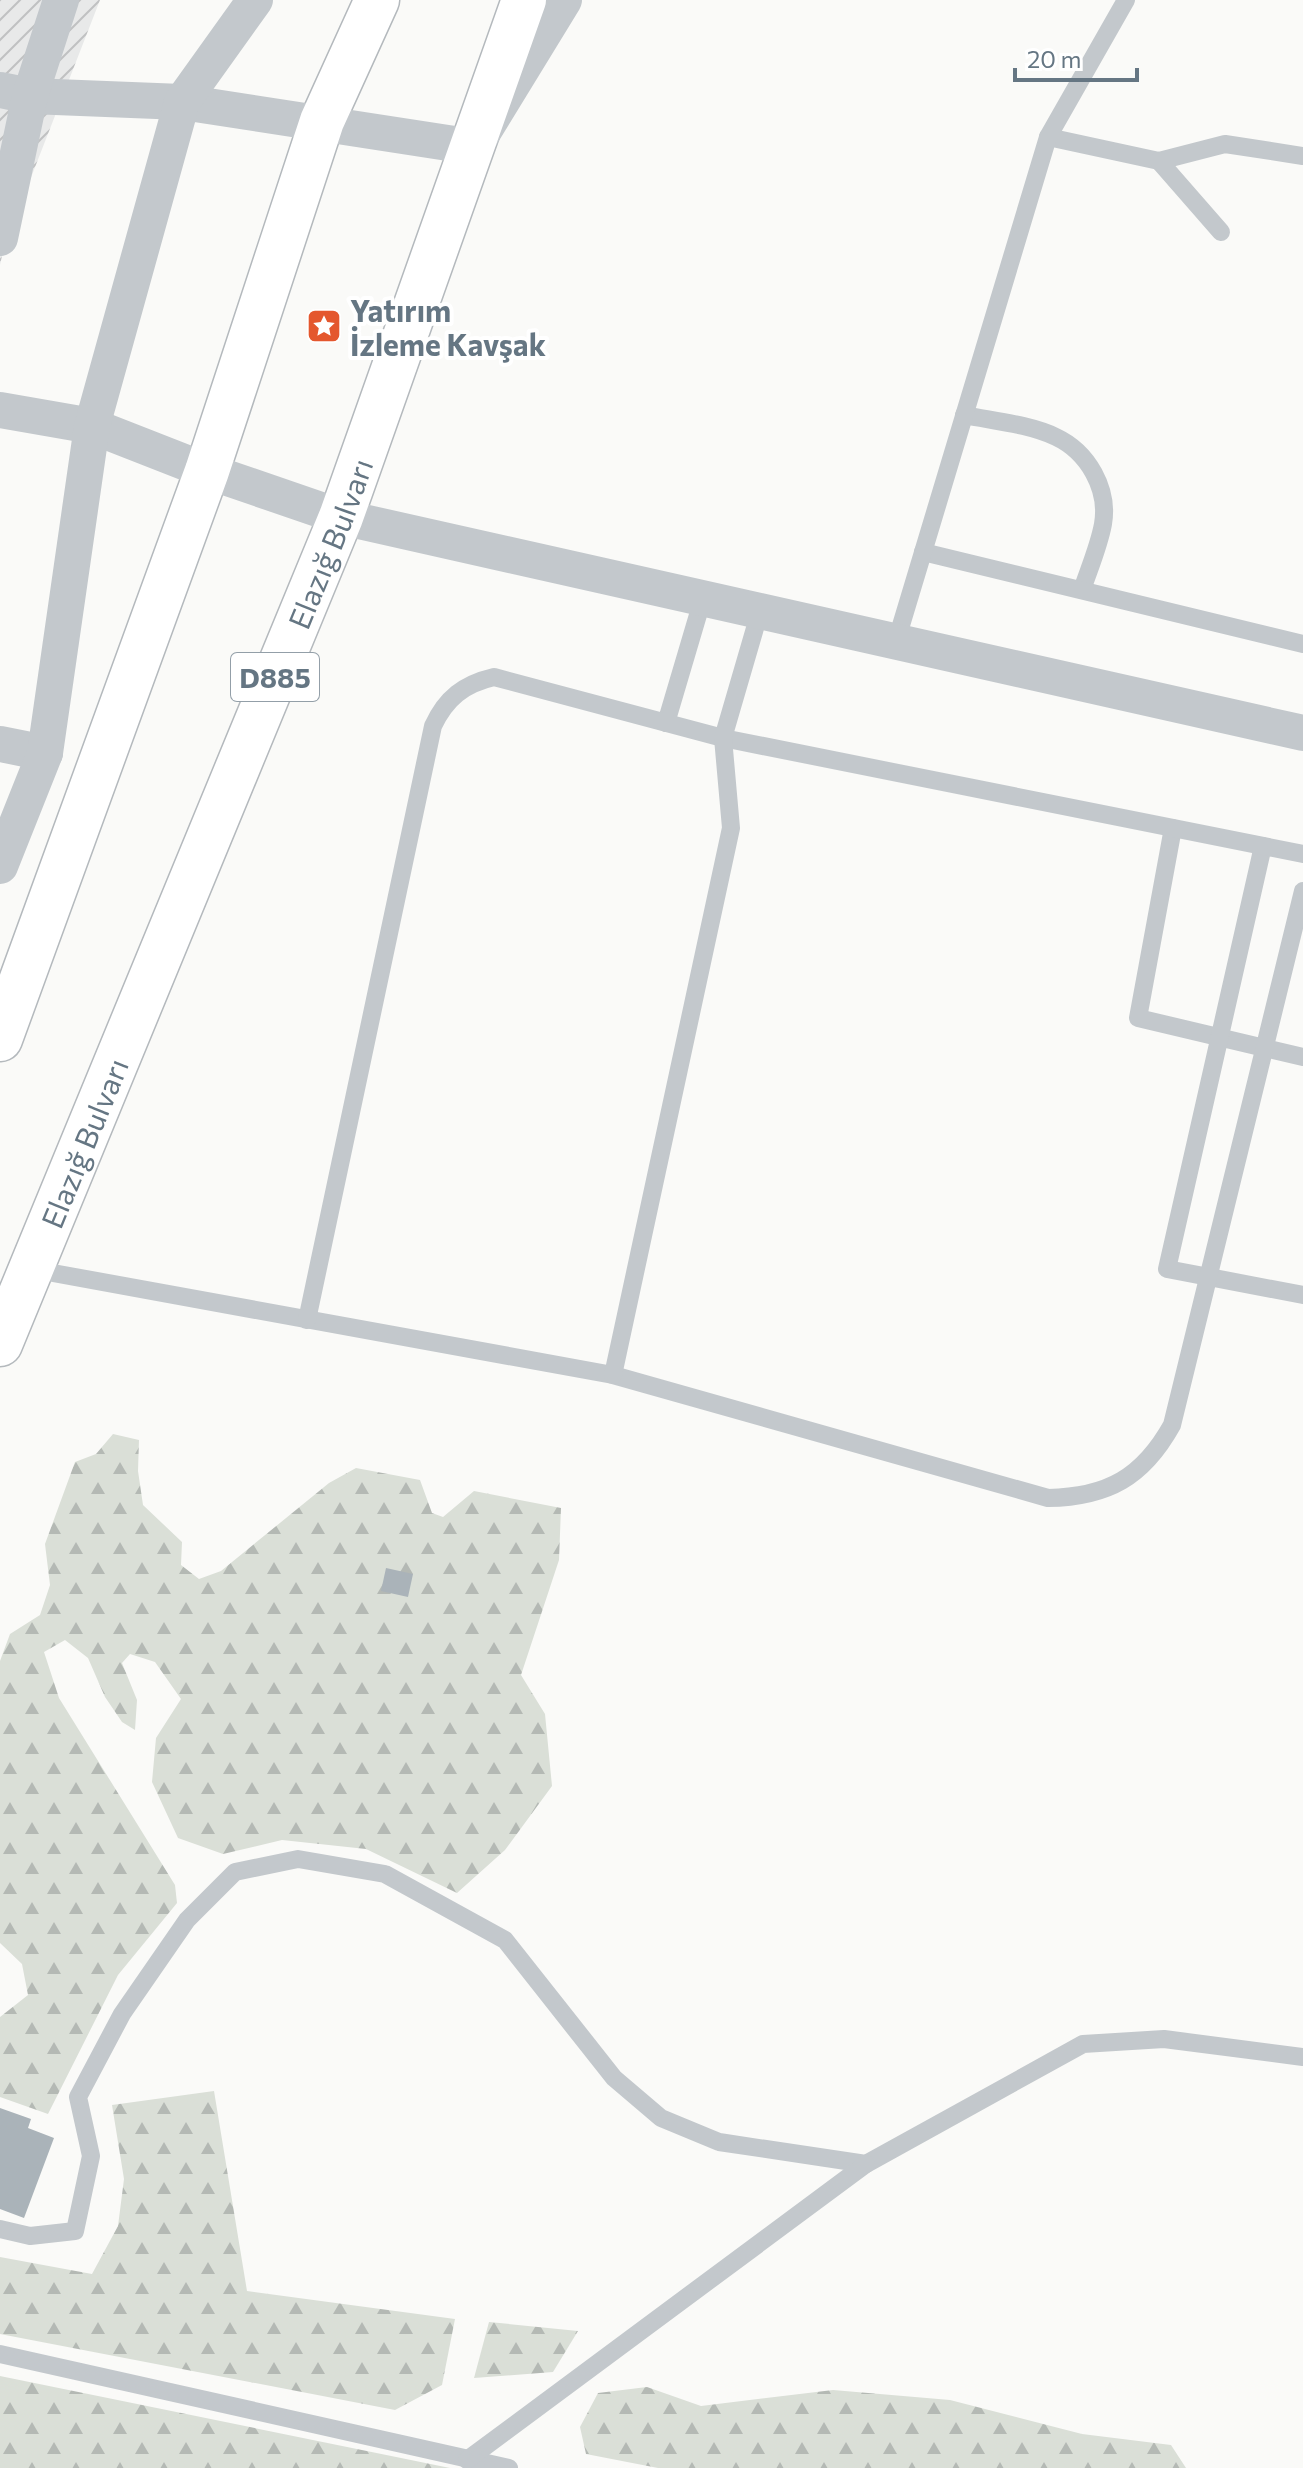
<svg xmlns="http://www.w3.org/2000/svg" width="1303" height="2468" viewBox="0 0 1303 2468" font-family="Commissioner,sans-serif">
<defs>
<pattern id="industrial-furrows" width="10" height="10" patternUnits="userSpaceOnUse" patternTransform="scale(2)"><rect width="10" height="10" fill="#e8e9e9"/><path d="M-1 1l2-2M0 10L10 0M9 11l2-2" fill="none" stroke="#c0c1c2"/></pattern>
<pattern id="forest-firs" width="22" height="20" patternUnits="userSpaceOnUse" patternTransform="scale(2)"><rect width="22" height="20" fill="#dadfd7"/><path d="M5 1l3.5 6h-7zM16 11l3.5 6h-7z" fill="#b4b9b4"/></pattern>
</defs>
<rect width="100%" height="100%" fill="#fafaf8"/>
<!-- industrial -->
<path fill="url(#industrial-furrows)" d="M0,0h100l-96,247 -4,18z"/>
<!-- forest -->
<g fill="url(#forest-firs)">
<path d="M113,1434l26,6 -1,31 5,34 39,37 -1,23 18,14 22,-8 108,-88 27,-15 64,12 12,33 11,4 31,-26 87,17 -2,52 -38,115 24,39 7,72 -47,64 -48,43 -91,-44 -84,-9 -59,14 -45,-16 -26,-56 4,-44 25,-39 -26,-37 -25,-8 -8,9 15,37 -2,30 -13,-8 -17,-25 -17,-39 -23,-18 -21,12 15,46 116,187 2,18 -59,72 -70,139 -48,-17v-80l28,-22 -6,-31 -22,-21v-282l10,-27 30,-19 10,-30 -5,-41 30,-82 21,-8z"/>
<path d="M214,2091l33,200 208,28 -13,66 -47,25 -395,-76v-77l92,17 26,-48 6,-47 -12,-74z"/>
<path d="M489,2322l89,9 -25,41 -79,6z"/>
<path d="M0,2376l450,92h-450z"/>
<path d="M647,2387l54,19 132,-16 117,10 132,34 89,11 15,23h-528l-72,-14 -6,-27 18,-34z"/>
</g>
<!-- building -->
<g fill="#aab3b9">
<path d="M386,1568l27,6 -5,23 -27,-6z"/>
<path d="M0,2108l31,11 -3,9 26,10 -30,80 -24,-9z"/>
</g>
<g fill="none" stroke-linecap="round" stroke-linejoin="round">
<!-- highway casing -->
<g stroke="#b4b9bd" stroke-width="47">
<g id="highway">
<path d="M0,1039l207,-568 115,-350 55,-121"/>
<path id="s1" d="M0,1344l341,-827 183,-517"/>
</g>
</g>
<!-- lane -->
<g stroke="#c3c8cc" stroke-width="18">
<path d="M1048,137l111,24 66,-17 78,12"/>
<path d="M1159,161l62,71"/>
<path d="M964,415c29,6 65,9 92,22 32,15 53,52 47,87 -4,22 -14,45 -21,66"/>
<path d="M923,552l380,92"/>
<path d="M896,642l152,-505 78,-137"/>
<path d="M666,723l37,-125"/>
<path d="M1173,828l-35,190 165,39"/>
<path d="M1263,846l-96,423 136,26"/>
<path d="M31,1269l582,106 435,123c60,-1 95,-21 124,-73l131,-534"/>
<path d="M307,1320l126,-594c13,-28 31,-42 61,-49l229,61 580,116"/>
<path d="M613,1375l118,-547 -8,-90 37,-127"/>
<path d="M0,2229l30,7 45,-5 16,-75 -13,-59 44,-83 65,-94 48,-48 63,-13 87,15 120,66 109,138 47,40 58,24 147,22 217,-120 81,-5 139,18"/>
<path d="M0,2354l509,114"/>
<path d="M467,2460l399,-296"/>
</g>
<!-- street -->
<g stroke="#c3c8cc" stroke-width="36">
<path d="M0,90l30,6 152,6 292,45 90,-147"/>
<path d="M0,238l30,-142 31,-96"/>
<path d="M0,410l92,16 115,45 134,46 962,216"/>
<path d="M0,744l45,9"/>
<path d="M0,866l45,-113 47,-327 90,-324 73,-102"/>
</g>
<!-- highway -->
<use href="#highway" stroke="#fff" stroke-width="44"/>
</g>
<!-- icons -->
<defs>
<g id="sight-square" transform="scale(1.8)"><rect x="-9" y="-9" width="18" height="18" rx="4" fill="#e4572e" stroke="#fff"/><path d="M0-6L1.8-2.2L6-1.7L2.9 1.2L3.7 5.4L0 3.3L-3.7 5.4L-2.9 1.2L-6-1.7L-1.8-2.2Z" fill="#fff"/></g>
</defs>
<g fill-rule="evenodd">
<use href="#sight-square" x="324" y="326"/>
</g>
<g text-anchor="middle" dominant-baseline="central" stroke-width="8" stroke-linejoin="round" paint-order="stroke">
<!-- shield labels -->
<rect fill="#fff" stroke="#939fa8" stroke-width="2" x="231" y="653" width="88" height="48" rx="6"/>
<g font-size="28" font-weight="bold" fill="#657683">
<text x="275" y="677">D885</text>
</g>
<!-- poi labels -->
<g font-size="30" font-weight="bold" fill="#657683" stroke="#fff" text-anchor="start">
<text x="350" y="309">Yatırım<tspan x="350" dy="34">İzleme Kavşak</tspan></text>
</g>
<!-- street labels -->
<g font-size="30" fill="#657683" stroke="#fff">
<text stroke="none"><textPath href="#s1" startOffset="866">Elazığ Bulvarı</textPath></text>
<text stroke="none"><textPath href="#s1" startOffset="218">Elazığ Bulvarı</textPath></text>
</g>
</g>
<!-- scale -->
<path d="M1015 68v12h122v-12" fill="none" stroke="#657683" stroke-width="4"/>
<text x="1027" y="68" font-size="24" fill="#657683" stroke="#ffffff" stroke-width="6" paint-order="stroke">20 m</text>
</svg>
